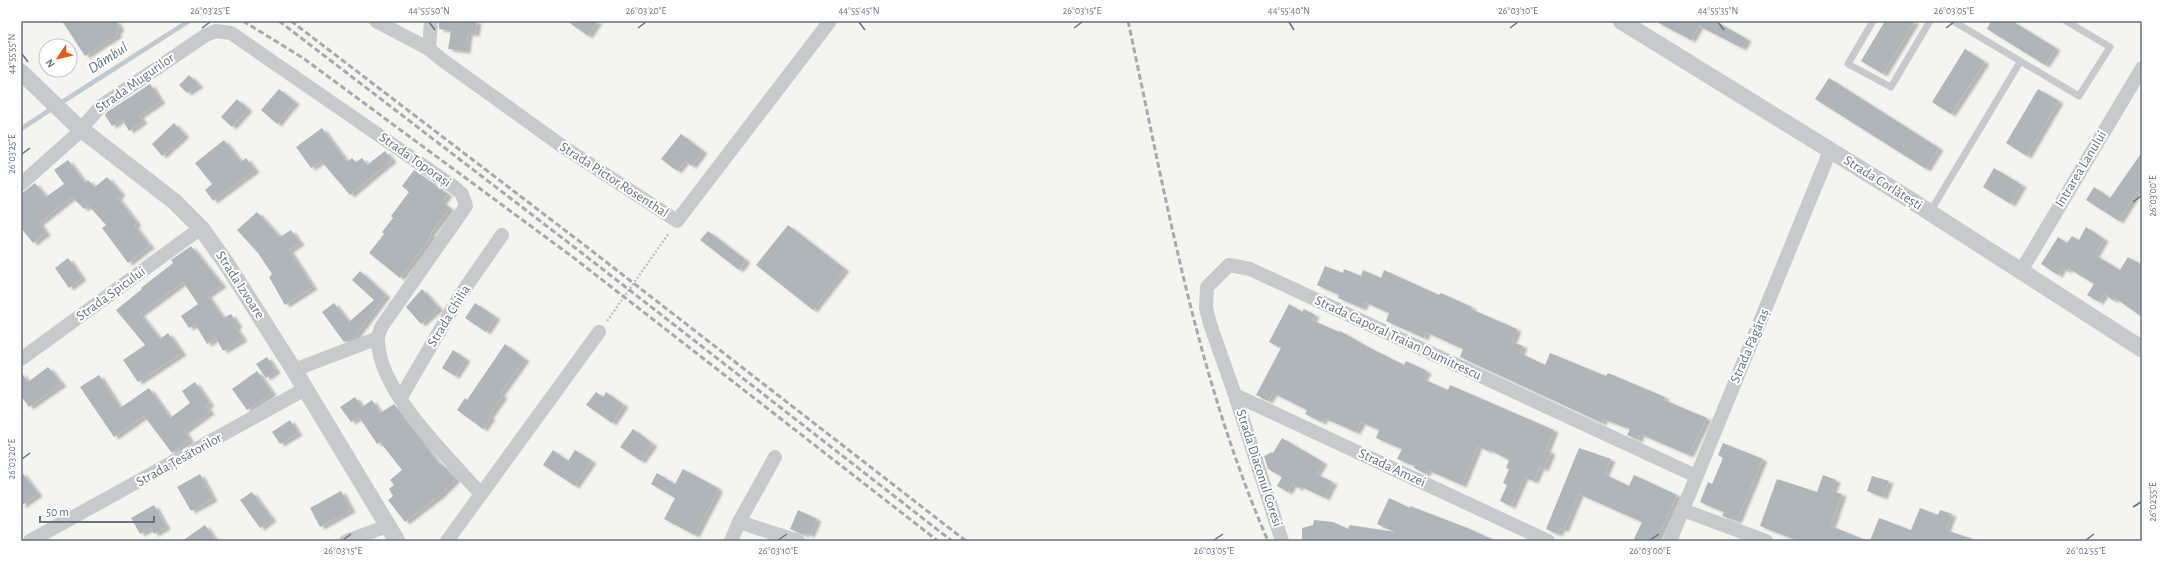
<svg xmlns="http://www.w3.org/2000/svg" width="2163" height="562" viewBox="0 0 2163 562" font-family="'Alegreya Sans',sans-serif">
<defs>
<filter id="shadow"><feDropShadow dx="4.5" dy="2.5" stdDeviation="1" flood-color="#0004"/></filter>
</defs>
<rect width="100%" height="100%" fill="#f5f5f0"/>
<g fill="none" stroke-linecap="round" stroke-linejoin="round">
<!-- stream -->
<g stroke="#bfcad0" stroke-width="4.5">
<path d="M59,104l130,-83"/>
<path d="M21,129l32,-21"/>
</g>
</g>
<!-- building -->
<g fill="#aeb6bb" filter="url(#shadow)">
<path d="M62,21h54l4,7 -4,4 2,3 -33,21z"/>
<path d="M439,21h38l-2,13 -7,-1 -2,18 -18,-2 3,-18 -12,-2z"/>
<path d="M567,21h31l-10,15z"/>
<path d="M1655,21h60l32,18 -5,9 -43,-22 -8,14z"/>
<path d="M1885,21h30l-32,53 -22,-13z"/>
<path d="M1991,21h21l44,27 -11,17 -58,-36z"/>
<path d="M1965,49l20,13 -34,52 -19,-12z"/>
<path d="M189,75l10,10 -12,8 -8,-8z"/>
<path d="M1829,78l110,70 -13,21 -111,-70z"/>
<path d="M150,84l11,17 -22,15 4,5 -14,10 -7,-12 -10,7 -7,-11 2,-3z"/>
<path d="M279,89l16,13 -18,22 -16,-14z"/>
<path d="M2038,89l21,12 -32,55 -21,-13z"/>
<path d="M237,99l11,10 -16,18 -11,-10z"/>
<path d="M174,123l11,12 -23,21 -10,-12z"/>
<path d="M322,128l25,34 5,-4 4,4 6,-4 5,7 18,-14 7,9 -42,35 -29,-34 -10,7 -15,-21z"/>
<path d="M681,134l22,17 -11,15 -7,-5 -8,10 -16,-12z"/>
<path d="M224,140l17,22 5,-4 9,12 -42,31 -8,-11 7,-6 -17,-21z"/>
<path d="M2142,152v44l-5,-4 -18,29 -33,-21 8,-13 16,11z"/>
<path d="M68,160l17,23 3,-3 7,7 12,-10 14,16 -4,4 20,26 -3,2 16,21 -22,17 -26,-35 4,-3 -18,-20 -4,4 -12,-12 -33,26 7,10 -13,10 -12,-15v-34l14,-11 11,14 18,-13 -10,-14z"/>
<path d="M1994,168l28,17 -11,19 -28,-17z"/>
<path d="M414,170l34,24 -6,8 8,6 -20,26 2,1 -9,13 -23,30 -31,-25 15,-19 -2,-2 11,-14 -2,-2 18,-24 -7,-6z"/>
<path d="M257,212l23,25 11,-7 9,13 -11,7 24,37 -28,18 -16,-28 3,-3 -14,-21 -21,-23z"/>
<path d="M788,225l57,44 -32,41 -57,-45z"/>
<path d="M2086,227l18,12 -9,16 25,15 8,-13 14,8v52l-27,-19 -1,3 -10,-7 -5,8 -12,-7 7,-11 -26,-16 -1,3 -5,-3 -4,7 -17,-11 17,-27 9,6 5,-7 7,4z"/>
<path d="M708,231l38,29 -7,10 -39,-30z"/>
<path d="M191,246l31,39 -15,10 16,23 8,-4 7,11 -3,2 8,12 -20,12 -7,-13 -9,6 -12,-20 -6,4 -8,-12 17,-12 -15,-22 -43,32 20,25 8,-6 14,20 -44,29 -15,-22 22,-15 -29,-35 26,-21 -1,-1 32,-25 -2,-3z"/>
<path d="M68,258l14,20 -13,10 -14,-20z"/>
<path d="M1325,266l18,7 1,-4 17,7 2,-6 18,8 3,-8 55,25 2,-2 31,14 -1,2 46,20 -5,13 11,4 -3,7 25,12 5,-12 56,23 2,-3 57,24 -1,3 43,18 -18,37 -49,-21 -2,6 -11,-5 3,-6 -27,-10 -1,4 -142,-66 3,-8 -37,-17 -2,6 -38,-17 3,-8 -24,-11 -3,6 -24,-10 1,-3 -22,-10z"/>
<path d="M360,271l26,24 -33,44 -9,3 -22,-30 12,-9 15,19 25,-22 -22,-20z"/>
<path d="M422,289l17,19 -18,16 -15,-17z"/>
<path d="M475,303l21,14 -10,15 -21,-14z"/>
<path d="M1289,304l13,8 2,-3 11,6 -3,5 27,12 1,-1 30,17 34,17 2,-4 21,10 -4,8 25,11 2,-5 104,45 -8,20 5,2 -7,17 -4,-2 -6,14 -10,-4 -13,29 -11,-5 7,-16 -4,-2 6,-14 -3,-1 3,-8 -21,-11v2l-10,-5 -16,39 -34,-15 -2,4 -12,-6 1,-2 -18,-7 5,-10 -26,-11 3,-8 -18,-8 -5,10 -32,-14 -2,4 -17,-8 2,-4 -34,-17 -5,8 -12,-6 25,-47 -12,-6z"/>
<path d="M505,344l20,15 -25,35 3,2 -14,20 2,1 -8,12 -26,-19 8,-12 2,2z"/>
<path d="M453,350l13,9 -11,17 -13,-8z"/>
<path d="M267,357l9,14 -10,7 -10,-14z"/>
<path d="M48,367l14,17 -33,23 -8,-11v-24l7,10z"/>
<path d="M257,371l15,22 -25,17 -15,-21z"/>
<path d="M99,375l21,33 29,-20 21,30 20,-15 -8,-12 13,-9 15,22 -4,2 4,6 -26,19 6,9 -18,13 -28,-37 -30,21 -34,-50z"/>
<path d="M596,392l7,5 3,-5 18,13 -12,18 -26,-18z"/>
<path d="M355,397l7,10 10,-7 8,13 14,-9 46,61 2,-1 14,15 -17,17 -34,26 -17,-22 5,-4 -4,-7 5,-4 -4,-5 12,-10 -22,-28 -3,2 -18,-27 -8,5 -11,-15z"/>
<path d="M290,420l8,13 -18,11 -8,-12z"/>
<path d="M633,429l20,15 -12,17 -21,-14z"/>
<path d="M1282,438l41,24 -7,12 17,8 -8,16 -25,-12 -2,2 -6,-4 -4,8 -11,-6 5,-9 -14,-8 -4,-13 8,-4 1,1z"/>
<path d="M1723,443l40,16 -26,62 -15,-5 2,-4 -24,-10 8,-20 4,2 11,-26 -5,-3z"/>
<path d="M1579,448l32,11 -6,14 1,2 23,11 5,-11 43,20 -21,46h-23l9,-19 -63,-28 -15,36 -3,-2 -3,6 -12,-5z"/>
<path d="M553,450l15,11 7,-11 17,11 -17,25 -32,-21z"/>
<path d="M683,469l35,19 -1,2 1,1 -23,44 -31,-16 11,-21 -24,-14 6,-11 18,11z"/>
<path d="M21,471l17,23 -17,12z"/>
<path d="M200,474l13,25 -22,12 -14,-24z"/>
<path d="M1823,475l13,5 -4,11 10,3 -11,32 37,15h-69l-39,-15 17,-47 40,13z"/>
<path d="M1872,476l17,5 -6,16 -16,-6z"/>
<path d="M341,491l10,19 -31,17 -10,-19z"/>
<path d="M252,492l20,27 -12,9 -20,-28z"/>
<path d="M1389,498l21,10v-2l60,23 26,12h-194v-13l11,-3 1,-5 19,2 15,7 2,-4 45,7 -18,-8z"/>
<path d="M154,505l12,22 -12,7 -3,-6 -11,6 -9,-16z"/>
<path d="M1920,508l18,7 2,-5 12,4 -6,16 27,9v2h-103l9,-23 32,12z"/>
<path d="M798,510l19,9 -7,16 -5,-2 -1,2 -14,-6z"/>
<path d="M205,525l11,16h-34z"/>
</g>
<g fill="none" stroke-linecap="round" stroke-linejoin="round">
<!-- path -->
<path stroke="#c0c1c3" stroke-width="2.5" stroke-dasharray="2 2" stroke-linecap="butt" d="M607,321l62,-88"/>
<!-- service -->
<g stroke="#c7cacd" stroke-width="7">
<path d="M1873,21l-25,43 43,23 39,-66"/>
<path d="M1953,21l126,75 31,-49 -44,-26"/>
<path d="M1930,212l90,-150"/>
</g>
<!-- minor -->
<g stroke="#c7cacd" stroke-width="14">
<path d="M376,21l53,28"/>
<path d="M431,21l-2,28 12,10 121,87 115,75 153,-200"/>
<path d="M21,184l55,-49 25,-29 105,-71 10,-4 15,2 223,154 8,7 4,12 -84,120c-2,4 -4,9 -4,14 0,51 70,117 103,154"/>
<path d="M2021,271l121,-203"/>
<path d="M21,359l180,-131"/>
<path d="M294,370l84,-32"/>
<path d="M1235,395l313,146"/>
<path d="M400,399l61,-105 41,-59"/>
<path d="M1683,510l83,31"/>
<path d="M739,522l59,19"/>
<path d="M30,541l275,-152"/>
<path d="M346,541l42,-15"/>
<path d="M447,541l152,-209"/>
<path d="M731,541l8,-19 36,-65"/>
<path d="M1282,541l-47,-146 -25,-71 -4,-16 1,-21 22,-22 21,4 446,207"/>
<path d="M1670,541l160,-390"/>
</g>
<!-- tertiary -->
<g stroke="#c7cacd" stroke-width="17">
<path d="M1621,21l288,178 233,150"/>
<path d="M21,72l56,54 98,76 26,26 25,35 68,107 103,171"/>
</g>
<!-- rail -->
<g stroke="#a4aab0" stroke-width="3" stroke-dasharray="6 3" stroke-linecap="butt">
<path d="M243,21l60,37 271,200 364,283"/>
<path d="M279,21l299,229 374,291"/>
<path d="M291,21l292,223 383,297"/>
<path d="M1128,21c38,176 68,354 140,520"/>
</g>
</g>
<!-- ticks -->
<path fill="none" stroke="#617384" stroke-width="1.5" d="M429,22l6,8M859,22l6,8M1289,22l5,8M1718,22l6,8M202,28l8,-6M638,28l8,-6M1074,28l8,-6M1510,28l8,-6M1946,28l8,-6M22,54l6,8M22,154l8,-6M2133,202l8,-6M22,459l8,-6M2133,507l8,-5M343,540l8,-6M778,540l9,-6M1214,540l9,-6M1650,540l9,-6M2086,540l8,-6"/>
<g text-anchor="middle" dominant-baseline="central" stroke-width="4" stroke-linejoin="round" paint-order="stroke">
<!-- street labels -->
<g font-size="14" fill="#617384" stroke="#fff">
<text transform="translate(135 83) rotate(-35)">Strada Mugurilor</text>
<text transform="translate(415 160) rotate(35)">Strada Toporași</text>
<text transform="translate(2081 169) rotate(-59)">Intrarea Lanului</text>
<text transform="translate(614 180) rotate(33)">Strada Pictor Rosenthal</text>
<text transform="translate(1883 183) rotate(32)">Strada Corlătești</text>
<text transform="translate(240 285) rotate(57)">Strada Izvoare</text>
<text transform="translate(111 294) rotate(-36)">Strada Spicului</text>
<text transform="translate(449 316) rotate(-59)">Strada Chilia</text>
<text transform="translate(1398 338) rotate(25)">Strada Caporal Traian Dumitrescu</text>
<text transform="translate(1750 346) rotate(-67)">Strada Făgăraș</text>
<text transform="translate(179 460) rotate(-29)">Strada Țesătorilor</text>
<text transform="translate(1259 468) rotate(72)">Strada Diaconul Coresi</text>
<text transform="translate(1392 468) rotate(25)">Strada Amzei</text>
</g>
<!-- water labels -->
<g font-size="15" font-style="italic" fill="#5c7682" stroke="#fff">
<text transform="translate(108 58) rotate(-33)">Dâmbul</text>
</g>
</g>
<!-- border -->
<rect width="2163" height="562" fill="none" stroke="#ffffff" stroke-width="44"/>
<!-- north arrow -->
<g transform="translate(58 58) rotate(235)"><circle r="19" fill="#ffffff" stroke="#c0c7ce"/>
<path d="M0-3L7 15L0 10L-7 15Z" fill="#f25513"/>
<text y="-6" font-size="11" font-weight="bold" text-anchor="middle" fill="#617384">N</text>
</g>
<!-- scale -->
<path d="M40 516v6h114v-6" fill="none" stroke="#617384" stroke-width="2"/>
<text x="46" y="516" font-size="12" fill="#617384" stroke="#ffffff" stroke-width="3" paint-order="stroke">50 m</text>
<rect x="22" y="22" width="2119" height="518" fill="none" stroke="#617384" stroke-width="1.5"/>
<g font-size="10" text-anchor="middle" fill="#617384">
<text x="210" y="14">26°03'25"E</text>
<text x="429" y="14">44°55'50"N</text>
<text x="646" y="14">26°03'20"E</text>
<text x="859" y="14">44°55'45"N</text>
<text x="1082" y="14">26°03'15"E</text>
<text x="1289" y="14">44°55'40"N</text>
<text x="1518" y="14">26°03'10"E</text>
<text x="1718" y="14">44°55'35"N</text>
<text x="1954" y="14">26°03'05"E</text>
<text transform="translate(11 54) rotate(-90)" y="4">44°55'55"N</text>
<text transform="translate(11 154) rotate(-90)" y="4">26°03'25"E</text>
<text transform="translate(2152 196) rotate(-90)" y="4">26°03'00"E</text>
<text transform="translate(11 459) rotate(-90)" y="4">26°03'20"E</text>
<text transform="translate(2152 502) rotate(-90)" y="4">26°02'55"E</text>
<text x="343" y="554">26°03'15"E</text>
<text x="778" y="554">26°03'10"E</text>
<text x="1214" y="554">26°03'05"E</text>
<text x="1650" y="554">26°03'00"E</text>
<text x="2086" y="554">26°02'55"E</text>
</g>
</svg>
